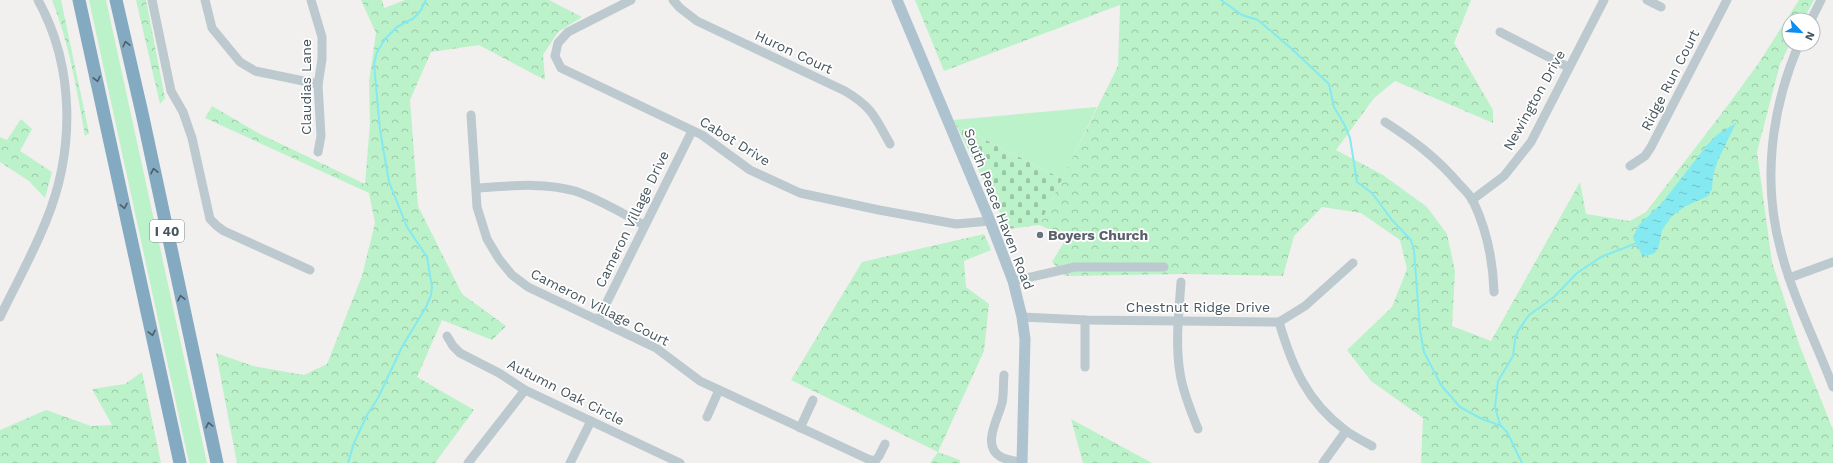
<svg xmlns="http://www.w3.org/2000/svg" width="1833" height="463" viewBox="0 0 1833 463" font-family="'Work Sans',sans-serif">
<defs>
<pattern id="forest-crowns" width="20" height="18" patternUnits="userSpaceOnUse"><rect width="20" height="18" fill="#bbf2c9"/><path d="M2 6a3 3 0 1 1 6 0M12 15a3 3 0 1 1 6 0" fill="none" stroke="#9ac7a6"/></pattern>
<pattern id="cemetery-stones" width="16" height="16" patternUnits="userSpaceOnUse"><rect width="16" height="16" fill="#bbf2c9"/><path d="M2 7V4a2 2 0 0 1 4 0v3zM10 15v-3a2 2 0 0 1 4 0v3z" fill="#9ac7a6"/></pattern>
<pattern id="water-ripples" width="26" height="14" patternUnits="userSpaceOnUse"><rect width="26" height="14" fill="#85e9f1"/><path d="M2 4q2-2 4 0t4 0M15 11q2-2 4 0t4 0" fill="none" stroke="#6fc0c6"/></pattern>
</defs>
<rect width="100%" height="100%" fill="#f2efef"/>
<!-- green -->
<g fill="#bbf2c9">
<path d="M89,0h17l101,463h-18z"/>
<path d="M1097,107l-35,72 -106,-54 -3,-5z"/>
</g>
<!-- forest -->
<g fill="url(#forest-crowns)">
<path d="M52,0h9l28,133 -4,3c-8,-46 -16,-93 -33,-136z"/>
<path d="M136,0h10l19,98 -5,6z"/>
<path d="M361,0h21l2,8 21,-8h144l33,17 -24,15 -15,23 2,25 -66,-35 -48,7 -21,48 8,106 44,88 44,32 -14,14 -50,-20 -25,57 57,33 -39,53h-198l-21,-110 37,13 51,9 23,-11 35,-88 13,-53 -6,-30 -164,-75 7,-12 48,28 105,50 5,-61 -1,-42 7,-48z"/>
<path d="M915,0h556l-17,43 39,67v13l-98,-42 -21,17 -38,52 47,25 44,32 20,27 8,37 -3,55 39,15 89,-159 6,32 44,7 16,-9 79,-103 33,-45 41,-64h15l-11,20h-14v24h1l-10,20 -23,88 15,110 27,82 34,86v33h-412l2,-45 -52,-37 -24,-31 45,-43 15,-38 -7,-29 -39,-27 -39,-6 -28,29 -11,40 -99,-2 -119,2 -13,-14 15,-25 -28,-12 79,-159 2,-61 -176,66z"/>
<path d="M21,119l11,10 -12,22 32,21 -7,26 -16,-17 -29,-19v-25l7,3z"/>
<path d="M984,234l7,16 -27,11 2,26 23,17 -5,47 -46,101 22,8v3h-30l8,-11 -147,-72 71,-118z"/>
<path d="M142,372l19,91h-161v-33l46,-20 45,16 21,-1 -20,-36 33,-5z"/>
<path d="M1071,419l81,44h-69z"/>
</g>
<!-- cemetery -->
<path fill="url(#cemetery-stones)" d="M956,125l106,54 -23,46 -31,4z"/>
<!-- water -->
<path fill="url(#water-ripples)" d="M1736,123l-18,37 -5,15 -1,14 -4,7 -24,11 -13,10 -9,13 -3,16 -4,7 -12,4 -10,-19 5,-12 24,-23 45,-58 11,-11z"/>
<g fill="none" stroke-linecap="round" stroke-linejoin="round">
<!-- stream -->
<g stroke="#85e9f1" stroke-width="2">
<path d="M1221,0l21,15 16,5 34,29 37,35 5,23 10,17 6,14 7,44 15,11 20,27 19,20 3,10 6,80 4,22 17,33 19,22 20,11 21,8 6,6 15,31"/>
<path d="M1500,425l-5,-18 3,-26 15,-25 2,-16 3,-9 11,-16 24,-17 24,-25 24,-16 36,-14"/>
<path d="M348,463l6,-20 13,-28 11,-17 24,-51 24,-40 5,-12 1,-8 -5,-30 -20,-30 -18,-45 -9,-52 -6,-66 3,-12 8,-13 12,-12 17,-9 7,-8 5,-10"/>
</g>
<!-- minor -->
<g stroke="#bcc9cf" stroke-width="9">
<path d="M152,0l19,91 12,21 9,26 18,81 7,7 7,5 86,39"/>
<path d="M205,0l7,28 28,34 15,9 63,13"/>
<path d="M311,0l11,37v22l-4,26 3,51 -3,16"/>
<path d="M631,0l-63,32 -10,11 -3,13 6,12 141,67 48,35 50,23 79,17 77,14 34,-3"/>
<path d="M673,0l7,8 17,13 148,70c27,16 30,26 45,53"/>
<path d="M1647,0l14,7"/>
<path d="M1811,20l10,-20"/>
<path d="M1500,32l68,35"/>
<path d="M1799,44c-28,65 -37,138 -18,207 12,47 35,91 52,136"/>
<path d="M471,115l6,92 10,32 12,20 13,16 16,12 128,61 44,33 168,78 7,2 4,-5 6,-12"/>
<path d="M1385,122c28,18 52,36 74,62 5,5 11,11 14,17 14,29 20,60 21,91"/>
<path d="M1630,166l15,-10 6,-9 76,-147"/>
<path d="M477,188c32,-2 67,-6 98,3 24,8 47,22 69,34"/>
<path d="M1472,200l32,-24 27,-34 73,-142"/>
<path d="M1789,278l44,-16"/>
<path d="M1013,281l62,-14h89"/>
<path d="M1181,282c-2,30 -6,61 -1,91 3,20 11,38 18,56"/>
<path d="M0,317c15,-31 33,-63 46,-96 29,-70 29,-154 -8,-221"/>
<path d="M1022,317l63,3 194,2 26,-16 48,-43"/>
<path d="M598,320l94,-189"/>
<path d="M1279,322c13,44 28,80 66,108 8,6 18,11 27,16"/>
<path d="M447,336l6,10 7,7 39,20 26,17 155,73"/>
<path d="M1085,367v-47"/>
<path d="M1004,375c-1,9 0,19 -2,28 -4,16 -21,43 -1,54 6,3 15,4 21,6"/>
<path d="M707,417l12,-27"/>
<path d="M800,428l13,-28"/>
<path d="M468,463l57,-73"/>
<path d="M570,463l21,-42"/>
<path d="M1323,463l23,-32"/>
</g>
<!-- major -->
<path stroke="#adc3d0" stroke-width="11" d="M897,0l93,221 23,60 9,36 3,22 -3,124"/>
<!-- highway -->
<g stroke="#84aac1" stroke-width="13">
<path d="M79,0l101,463"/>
<path d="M116,0l26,113 75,350"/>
</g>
</g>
<!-- one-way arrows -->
<defs><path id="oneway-chevron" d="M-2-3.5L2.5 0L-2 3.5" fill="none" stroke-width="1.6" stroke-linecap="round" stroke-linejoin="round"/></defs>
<g stroke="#4c5e68">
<use href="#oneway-chevron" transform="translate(126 44) rotate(-103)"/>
<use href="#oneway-chevron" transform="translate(97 79) rotate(77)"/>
<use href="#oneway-chevron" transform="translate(154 171) rotate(-102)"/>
<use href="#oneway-chevron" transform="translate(124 206) rotate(78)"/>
<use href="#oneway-chevron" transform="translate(181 298) rotate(-102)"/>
<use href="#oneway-chevron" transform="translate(152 333) rotate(78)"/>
<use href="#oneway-chevron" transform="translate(209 425) rotate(-102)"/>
</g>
<!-- markers -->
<circle fill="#6b7280" stroke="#fff" stroke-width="1.5" cx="1040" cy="235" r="4"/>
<g text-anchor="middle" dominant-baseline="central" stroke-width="3.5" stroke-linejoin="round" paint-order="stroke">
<!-- shield labels -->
<rect fill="#fff" stroke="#7e898e" stroke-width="1" x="150" y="220" width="34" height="22" rx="3"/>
<g font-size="13" font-weight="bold" fill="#46565e">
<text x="167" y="231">I 40</text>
</g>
<!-- street labels -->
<g font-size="14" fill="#46565e" stroke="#fff">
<text transform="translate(794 52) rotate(25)">Huron Court</text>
<text transform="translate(1670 80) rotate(-63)">Ridge Run Court</text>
<text transform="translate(306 87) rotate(-90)">Claudias Lane</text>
<text transform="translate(1534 100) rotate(-61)">Newington Drive</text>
<text transform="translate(735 141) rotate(32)">Cabot Drive</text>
<text transform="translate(999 209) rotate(69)">South Peace Haven Road</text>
<text transform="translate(632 219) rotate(-64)">Cameron Village Drive</text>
<text transform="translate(600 307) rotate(27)">Cameron Village Court</text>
<text x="1198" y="307">Chestnut Ridge Drive</text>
<text transform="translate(566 392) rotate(27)">Autumn Oak Circle</text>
</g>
<!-- worship labels -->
<g font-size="14" font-weight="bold" fill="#5b616d" stroke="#fff" text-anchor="start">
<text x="1048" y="235">Boyers Church</text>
</g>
</g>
<!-- north arrow -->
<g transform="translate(1801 32) rotate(115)"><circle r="19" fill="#ffffff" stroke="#b5bbbf"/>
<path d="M0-3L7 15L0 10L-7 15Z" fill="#0e8ded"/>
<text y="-6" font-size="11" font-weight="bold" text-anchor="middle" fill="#46565e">N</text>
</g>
</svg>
